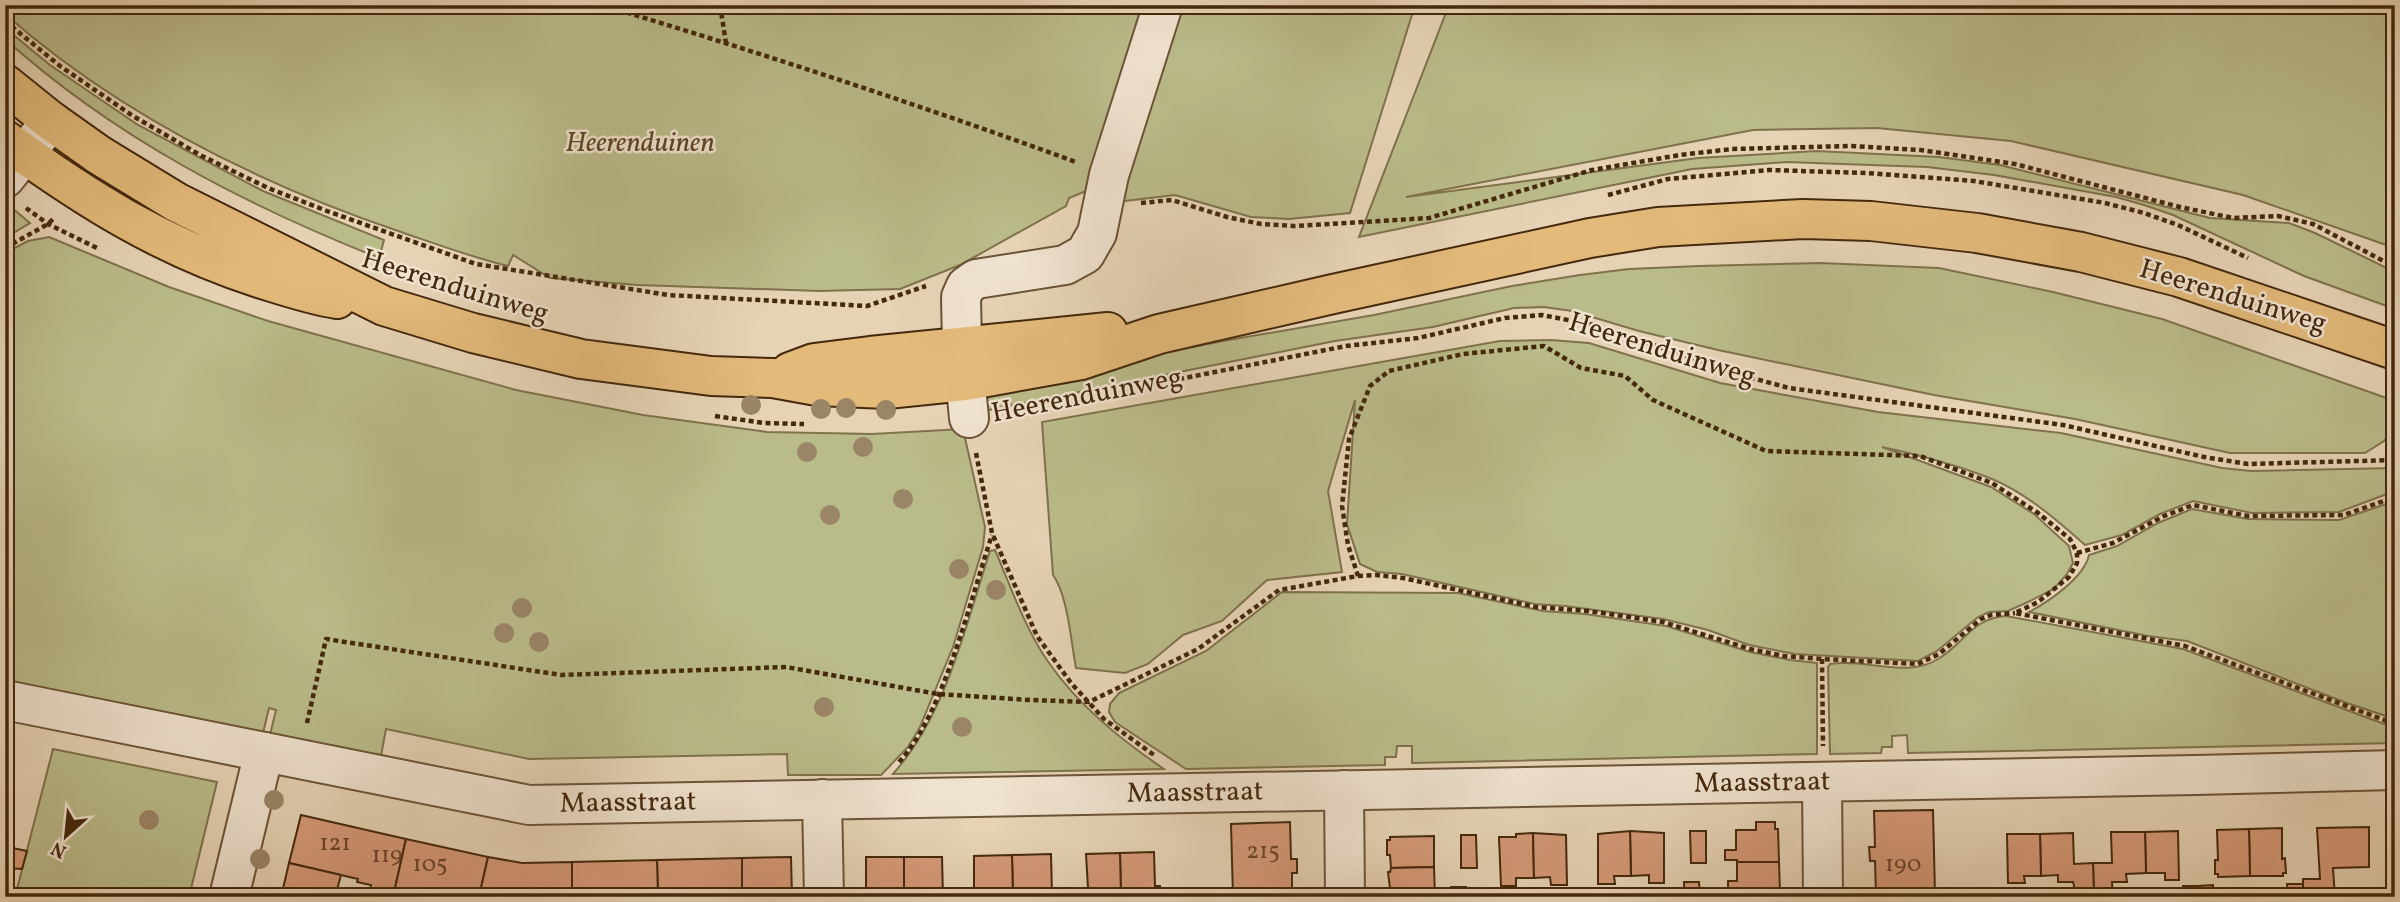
<svg xmlns="http://www.w3.org/2000/svg" width="2400" height="902" viewBox="0 0 2400 902" font-family="Vollkorn,serif">
<rect width="100%" height="100%" fill="#e6d3b5"/>
<filter id="stains"><feTurbulence type="fractalNoise" baseFrequency=".00286" numOctaves="4"/><feColorMatrix values="0 0 0 0 .2 0 0 0 0 .09 0 0 0 0 .02 0 0 0 .5 -.17"/></filter>
<radialGradient id="worn" r=".72"><stop offset=".6" stop-color="#630" stop-opacity="0"/><stop offset="1" stop-color="#630" stop-opacity=".3"/></radialGradient>
<!-- green -->
<g fill="#babb8a" stroke="#7f724c" stroke-width="2">
<path d="M5,5h1410l-65,208 -61,6 -38,-2 -76,-22 -59,7 4,-25 -51,21 -3,8 -106,59 -60,24 -81,2 -181,-6 -88,-7 -37,-23 -5,11c-37,-9 -72,-22 -107,-34 -144,-49 -281,-117 -396,-218z"/>
<path d="M1449,5h946v243l-152,-53 -232,-54 -134,-13 -124,2 -347,67 292,-39 119,-7 122,6 61,8 210,53 79,5 26,10 80,39v37l-91,-33 -131,-61 -29,-10 -28,-8 -122,-22 -67,-8 -140,-5 -95,7 -333,68z"/>
<path d="M5,28l45,37 88,60 125,66 121,49 -5,18c-136,-54 -265,-121 -374,-219z"/>
<path d="M5,202l25,21 -25,15z"/>
<path d="M49,237l120,50 99,34 248,69 127,25 124,17 105,2 91,-5 22,98 -2,20 -30,100 -33,80 -12,20 -27,28h-93l-1,-21 -258,5 -143,-30 -6,32 -111,-22 7,-29 -7,-2 -7,29 -257,-53v-431l23,-12z"/>
<path d="M1820,263l119,5 114,24 109,27 233,82v27l-11,13 -19,12h-135l-155,-34 -141,-24 -216,-45 -79,-19 -67,-20 -28,-4 -30,1 -81,19 -98,14 -346,69h-7l-3,-20 244,-49 151,-26 138,-29 68,-11 49,-6 70,-3z"/>
<path d="M1551,340l38,3 131,40 158,29 183,21 161,35 29,3 144,-3v23l-56,21 -87,1 -59,-12 -33,13 -38,21 -37,10c-27,-24 -59,-52 -93,-66 -35,-14 -73,-24 -110,-32l109,40 43,27 35,32 4,17 -6,11 -13,15 -26,13 -20,9 -19,1 -11,5 -41,34 -19,10 -123,-7 -46,-9 -41,-15 -45,-11 -98,-13 -30,-2 -133,-30 -25,-2 -17,-8 -13,-40 8,-124 -27,91 14,81 -75,8 -45,41 -39,14 -35,29 -23,9 -49,-5c-5,-26 -8,-72 -23,-93l-11,-153 458,-81z"/>
<path d="M2395,501v218l-51,-17 -157,-61 -39,-5 -119,-24c19,-10 55,-34 60,-57l28,-9 41,-23 34,-14 56,10 91,1z"/>
<path d="M995,550c16,37 30,79 54,113 30,43 71,76 115,106l-271,5c54,-61 72,-147 97,-223z"/>
<path d="M1282,592l176,1 85,18 42,3 81,12 84,26 40,8 27,3v91l-405,9v-17h-15l-1,11h-11v8l-199,4 -71,-47 -6,-10 1,-8 9,-11 87,-42z"/>
<path d="M2006,616l177,33 212,79v15l-487,10 -1,-18 -15,1v11h-10l-1,6 -51,1 -2,-87 2,-3c35,-6 77,15 108,-5 26,-15 34,-41 68,-43z"/>
<path d="M53,749l164,33 -28,115h-174z"/>
</g>
<!-- building -->
<g fill="#d59977" stroke="#44280d" stroke-width="2">
<path d="M1933,810l2,84 -59,1 -1,-34h-5l-1,-14h6l-1,-36z"/>
<path d="M301,815l105,24 -13,58 -23,-5 1,-7 -14,-3 1,-3 -69,-16z"/>
<path d="M1290,822l1,37h6v14h-5v24h-59l-2,-73z"/>
<path d="M1756,822h19v7h3l1,33h-42v-2h-12v-10h11v-20h20z"/>
<path d="M2369,827v40l-36,1 2,29h-32v-18h17l-3,-51z"/>
<path d="M2282,828v31l3,-1 1,15h-3v3h-33l-1,-47z"/>
<path d="M2249,829l1,47 -32,1v-3h-3v-14h3l-1,-30z"/>
<path d="M1630,831l34,2v50h-15v-8l-18,1z"/>
<path d="M1630,831l1,45h-17l1,8h-17v-50z"/>
<path d="M1690,831h16v32h-15z"/>
<path d="M2178,831l1,49h-14v-7h-19l-1,-41z"/>
<path d="M2111,832h34l1,41 -20,1 1,8h-15l1,15h-19l-1,-34h19z"/>
<path d="M1533,833l1,45h-18v8h-15l-2,-49h17v-3z"/>
<path d="M1533,833l33,2 1,50h-16l-1,-8 -16,1z"/>
<path d="M2073,833l1,31 19,-1 1,34h-17l-4,-15h-15v-7l-17,1 -1,-42z"/>
<path d="M2007,834h33l1,42h-17l1,7h-17z"/>
<path d="M1461,835h15l1,33h-16z"/>
<path d="M1434,836v31l-43,1 -1,-13h-3v-15h3v-3z"/>
<path d="M406,839l82,18 -9,40 -65,-2v2h-21z"/>
<path d="M8,847l19,4 -5,18 -17,-1v-17z"/>
<path d="M1154,852l1,34h5v11h-39l-1,-44z"/>
<path d="M1120,853l1,44h-38v-9h5l-2,-34z"/>
<path d="M1051,854l1,41 -39,2 -1,-42z"/>
<path d="M1012,855l1,42h-39v-41z"/>
<path d="M488,857l34,6 50,-1v35h-93z"/>
<path d="M791,857l1,40h-50v-39z"/>
<rect x="866" y="857" width="38" height="40"/>
<path d="M904,857h38l1,40h-39z"/>
<path d="M742,858v39h-84l-1,-37z"/>
<path d="M657,860l1,37h-86v-35z"/>
<path d="M1737,862h42l1,31 -52,1v-13h9z"/>
<path d="M289,863l52,12 -6,22h-54z"/>
<path d="M1434,867l1,30h-44l-3,-25h2l1,-4z"/>
<path d="M1684,882h15l1,13h-16z"/>
<path d="M2287,884h16v13h-15z"/>
<path d="M2213,885v12h-15v-11z"/>
<rect x="2183" y="886" width="15" height="11"/>
<rect x="1451" y="887" width="15" height="10"/>
<path d="M1566,890h16l1,7h-17z"/>
<path d="M1582,890h17v7h-16z"/>
<rect x="1988" y="891" width="16" height="6"/>
<rect x="1485" y="892" width="16" height="5"/>
<path d="M1780,893v4h-43v-3z"/>
<path d="M1935,894v3h-59v-2z"/>
</g>
<g fill="none" stroke-linecap="round" stroke-linejoin="round">
<!-- minor casing -->
<g stroke="#6c5337" stroke-width="42">
<g id="minor">
<path d="M5,178l46,-57"/>
<path d="M969,418l-7,-72 -1,-49 5,-11 10,-7 89,-14 20,-11 12,-21 12,-58 54,-170"/>
<path d="M5,700l524,105 1666,-30 200,-5"/>
<path d="M1822,782l1,115"/>
<path d="M1344,790l1,107"/>
<path d="M822,799l2,98"/>
<path d="M229,897l35,-145"/>
</g>
</g>
<!-- major casing -->
<g stroke="#44280d" stroke-width="42">
<g id="major">
<path d="M5,84l46,37 48,34 77,47 208,104 89,27 108,26 130,17 62,2 44,8 70,3 78,-8 116,-21 78,-26 174,-40 257,-56 68,-11 145,-8 68,2 106,12 104,19 98,25 216,73"/>
<path d="M5,140c83,60 156,106 254,138 26,8 52,17 78,21"/>
<path d="M790,372l24,-9 56,-7 238,-24"/>
</g>
</g>
<!-- path -->
<g stroke="#44280d" stroke-width="4.5" stroke-dasharray="5 3.5" stroke-linecap="butt">
<path d="M602,5c159,48 318,100 474,157"/>
<path d="M720,5l6,38"/>
<path d="M5,21l55,45 73,50 69,40 66,32 59,23 149,53 192,31 199,11 59,-20"/>
<path d="M1608,195l60,-16 101,-9 98,3 107,8 131,22 39,10 34,12 70,33"/>
<path d="M1141,203l31,-3 55,17 34,7 33,2 135,-8 163,-48 88,-15 52,-6 118,-3 71,4 94,14 165,43 53,11 45,-2 35,8 82,43"/>
<path d="M26,208l22,16 49,24"/>
<path d="M5,248l43,-24 7,-7"/>
<path d="M1104,394l242,-48 72,-8 87,-20 37,-3 57,11 135,47 55,15 274,37 141,32 44,7 147,-4"/>
<path d="M715,416l49,7 40,1"/>
<path d="M976,453l16,80 45,103 34,47 33,36 50,36"/>
<path d="M2077,553l36,-10 51,-27 29,-11 55,11 96,-1 51,-18"/>
<path d="M1358,576l18,-1 27,3 133,29 52,4 75,11 87,27 34,7 38,3 96,5 21,-10 42,-35 10,-4 24,-2"/>
<path d="M1822,659l1,87"/>
<path d="M307,723l19,-84 235,36 225,-8 152,27 92,6 59,2 109,-53 81,-59 79,-14 -10,-31 -6,-39 7,-67 21,-53 19,-15 74,-17 81,-8 37,22 44,8 28,24 113,51 154,5 72,27 46,30 32,26 7,14v10l-8,14 -31,25 -23,11 170,33 210,78"/>
<path d="M899,762c44,-46 72,-165 93,-227"/>
</g>
<!-- minor -->
<use href="#minor" stroke="#efe2cf" stroke-width="38"/>
<!-- major -->
<use href="#major" stroke="#e3ba7a" stroke-width="38"/>
</g>
<!-- trees -->
<g fill="#9a8566">
<circle cx="751" cy="405" r="10"/>
<circle cx="846" cy="408" r="10"/>
<circle cx="821" cy="409" r="10"/>
<circle cx="886" cy="410" r="10"/>
<circle cx="863" cy="447" r="10"/>
<circle cx="807" cy="452" r="10"/>
<circle cx="903" cy="499" r="10"/>
<circle cx="830" cy="515" r="10"/>
<circle cx="959" cy="569" r="10"/>
<circle cx="996" cy="590" r="10"/>
<circle cx="522" cy="608" r="10"/>
<circle cx="504" cy="633" r="10"/>
<circle cx="539" cy="642" r="10"/>
<circle cx="824" cy="707" r="10"/>
<circle cx="962" cy="727" r="10"/>
<circle cx="274" cy="800" r="10"/>
<circle cx="149" cy="820" r="10"/>
<circle cx="260" cy="859" r="10"/>
</g>
<g text-anchor="middle" dominant-baseline="central" stroke-width="5" stroke-linejoin="round" paint-order="stroke">
<!-- number labels -->
<g font-size="24" fill="#684428">
<text x="335" y="844">121</text>
<text x="1263" y="852">215</text>
<text x="387" y="856">119</text>
<text x="430" y="865">105</text>
<text x="1903" y="865">190</text>
</g>
<!-- park labels -->
<g font-size="28" font-style="italic" fill="#5c4526" stroke="#efe2cf">
<text x="640" y="143">Heerenduinen</text>
</g>
<!-- street labels -->
<g font-size="28" fill="#44280d" stroke="#efe2cf">
<text transform="translate(455 287) rotate(17)">Heerenduinweg</text>
<text transform="translate(2233 297) rotate(17)">Heerenduinweg</text>
<text transform="translate(1662 350) rotate(17)">Heerenduinweg</text>
<text transform="translate(1087 396) rotate(-11)">Heerenduinweg</text>
<text transform="translate(1762 783) rotate(-1)">Maasstraat</text>
<text transform="translate(1195 793) rotate(-1)">Maasstraat</text>
<text transform="translate(628 803) rotate(-1)">Maasstraat</text>
</g>
</g>
<!-- margin -->
<rect width="2400" height="902" fill="none" stroke="#e6d3b5" stroke-width="28"/>
<rect x="7" y="7" width="2386" height="888" fill="none" stroke="#44280d" stroke-width="3.5"/>
<rect x="14" y="14" width="2372" height="874" fill="none" stroke="#44280d" stroke-width="2"/>
<!-- north arrow -->
<g transform="translate(66 836) rotate(207)" stroke="#efe2cf" stroke-width="5" paint-order="stroke">
<path d="M0-5L12 26L0 18L-12 26Z" fill="#44280d"/>
<text y="-10" font-size="19" font-weight="bold" text-anchor="middle" fill="#44280d">N</text>
</g>
<rect width="100%" height="100%" filter="url(#stains)"/>
<rect width="100%" height="100%" fill="url(#worn)"/>
</svg>
